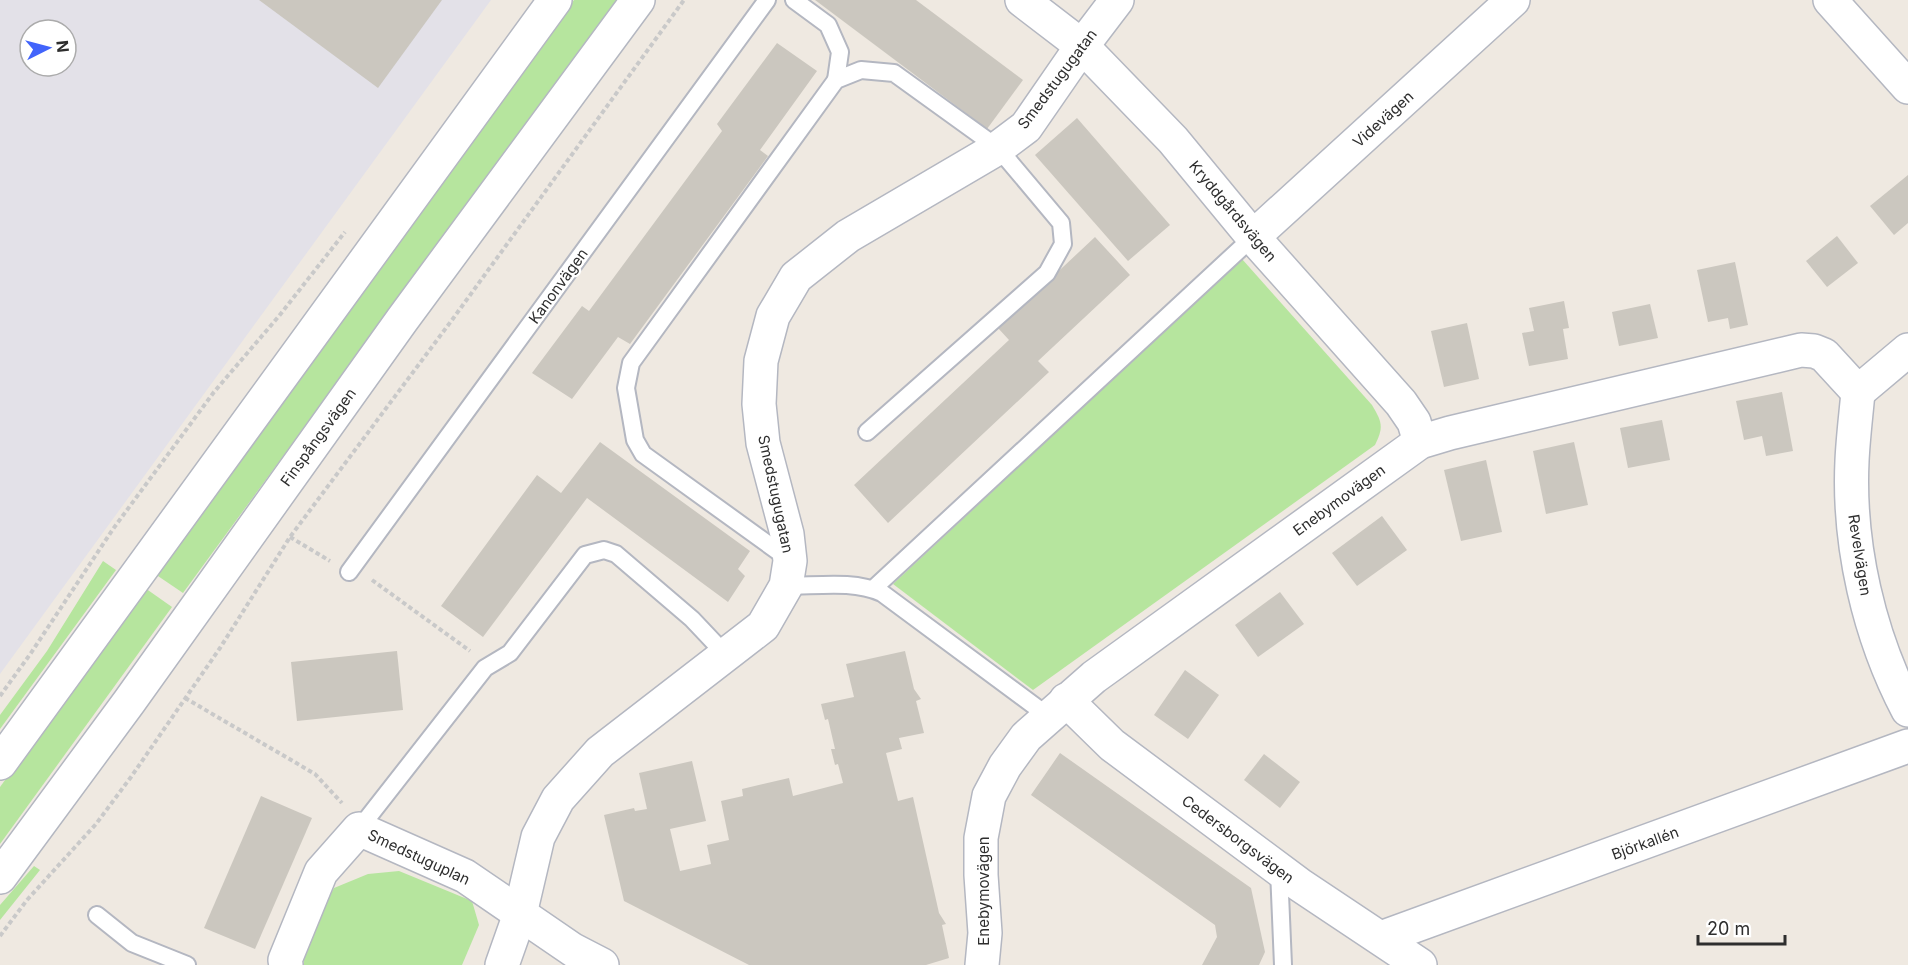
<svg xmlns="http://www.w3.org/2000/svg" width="1908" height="965" viewBox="0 0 1908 965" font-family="Inter,sans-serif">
<rect width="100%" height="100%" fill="#efe9e1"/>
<!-- industrial -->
<path fill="#e3e1e8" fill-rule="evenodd" d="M0,0h491l-491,674zM30,30h36v36h-36z"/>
<!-- green -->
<g fill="#b6e59e">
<path d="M574,0h43l-434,593 -28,-19z"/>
<path d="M1242,259l130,146c10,17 12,22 3,40l-342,245 -140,-106z"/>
<path d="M103,561l13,9 -116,159v-14l47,-64z"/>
<path d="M145,588l27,19 -172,237v-57z"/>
<path d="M34,866l6,4 -40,50v-15z"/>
<path d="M399,871l73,30 7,24 -17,40h-158l-1,-18 31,-59 34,-14z"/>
</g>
<!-- building -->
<g fill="#cbc7bf">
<path d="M259,0h183l-64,88z"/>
<path d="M815,0h101l107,80 -36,49z"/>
<path d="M777,43l40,28 -57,79 8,6 -138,188 -12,-7 -46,62 -40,-26 50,-67 7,5 133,-180 -5,-7z"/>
<path d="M1077,118l93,107 -42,36 -93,-106z"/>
<path d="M1908,175v48l-14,12 -24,-29z"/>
<path d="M1837,236l21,27 -31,24 -21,-26z"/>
<path d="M1095,237l35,38 -92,86 11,11 -161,151 -34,-38 155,-145 -11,-12z"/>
<path d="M1735,262l13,63 -18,4 -2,-11 -20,4 -11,-52z"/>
<path d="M1564,301l5,27 -6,1 5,30 -39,7 -7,-33 12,-2 -5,-23z"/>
<path d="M1650,304l8,34 -39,8 -7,-34z"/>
<path d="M1467,323l12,56 -35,8 -13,-56z"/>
<path d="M1782,392l11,59 -27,5 -4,-20 -18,4 -8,-39z"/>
<path d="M1662,420l8,40 -42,8 -8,-40z"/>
<path d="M600,442l150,109 -12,18 7,7 -17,26 -141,-104 -104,139 -42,-31 96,-131 24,18z"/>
<path d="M1574,442l14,63 -42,9 -13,-63z"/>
<path d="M1486,460l16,72 -41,9 -17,-71z"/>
<path d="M1382,516l25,34 -50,36 -25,-33z"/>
<path d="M1280,592l24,32 -46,33 -23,-32z"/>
<path d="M397,651l6,59 -106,11 -6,-59z"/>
<path d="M905,651l9,38 7,10 -5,2 8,32 -25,5 3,11 -16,4 12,48 15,-4 26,116 7,11 -4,1 7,33 -23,7h-177l-125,-64 -20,-86 30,-7 1,3 12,-2 -8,-36 53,-12 14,60 -36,8 10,42 31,-7 -4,-19 22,-5 -8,-39 22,-5 -1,-7 47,-11 4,18 50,-13 -5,-19 -3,1 -4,-16h4l-7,-30 -3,1 -4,-16 33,-7 -8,-33z"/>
<path d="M1185,670l34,25 -31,44 -34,-24z"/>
<path d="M1060,753l191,135 14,64 -6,13h-57l15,-28 -2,-12 -184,-130z"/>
<path d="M1264,754l36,28 -20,26 -36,-28z"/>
<path d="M261,796l51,22 -57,131 -51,-21z"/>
</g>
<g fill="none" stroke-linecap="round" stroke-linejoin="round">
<!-- service casing -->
<g stroke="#b4b7c1" stroke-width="20">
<g id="service">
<path d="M794,0l34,25 12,27 -4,28"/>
<path d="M790,560l-147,-106 -8,-14 -9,-52 5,-25 205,-283 25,-10 33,3 104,75 63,75 2,21 -16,29 -180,159"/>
<path d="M349,572l418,-572"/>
<path d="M786,586c32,0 67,-6 96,7l166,123"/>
<path d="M873,589l380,-352"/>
<path d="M359,829l126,-161 25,-15 75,-98 19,-5 12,4 76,65 34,36"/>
<path d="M1279,870l4,95"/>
<path d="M97,915l35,28 55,22"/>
</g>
</g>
<!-- minor casing -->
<g stroke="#b4b7c1" stroke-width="36">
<g id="minor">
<path d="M1022,0l60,46 91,94 80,97 148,166 13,19 6,20"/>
<path d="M1830,0l78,87"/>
<path d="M1253,237l260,-237"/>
<path d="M1858,392c-2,23 -5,46 -6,69 -4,84 17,175 56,249"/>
<path d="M1066,700l46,45 188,140 120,80"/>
<path d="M1381,938l527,-192"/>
<path d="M286,965l-1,-5 36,-88 38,-43 106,47 108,74 29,15"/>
<path d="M502,965l18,-51 18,-77 20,-38 42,-47 163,-126 23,-40 4,-25 -3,-27 -24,-91 -4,-39 2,-43 12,-45 23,-39 52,-41 150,-88 28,-21 56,-81 35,-46"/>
<path d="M982,965l3,-32 -4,-58v-37l8,-42 16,-30 21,-29 68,-60 326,-235 30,-9 351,-83 13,1 10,4 34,37 50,-42"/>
</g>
</g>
<!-- secondary casing -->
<g stroke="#b4b7c1" stroke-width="36">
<g id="secondary">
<path d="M0,763l555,-763"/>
<path d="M0,877l129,-175 273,-382 236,-320"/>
</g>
</g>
<!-- path -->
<g stroke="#c9c9c9" stroke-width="4" stroke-dasharray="4.5 3" stroke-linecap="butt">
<path d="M290,537l40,24"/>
<path d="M372,580l98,71"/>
<path d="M0,696l31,-43 82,-124 101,-137 65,-76 66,-84"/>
<path d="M185,698l130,76 27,29"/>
<path d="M0,936l27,-36 69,-76 35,-47 89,-129 70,-111 162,-217 232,-320"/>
</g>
<!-- service -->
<use href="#service" stroke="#fff" stroke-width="16"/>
<!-- minor -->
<use href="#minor" stroke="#fff" stroke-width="33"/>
<!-- secondary -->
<use href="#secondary" stroke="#fff" stroke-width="33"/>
</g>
<g text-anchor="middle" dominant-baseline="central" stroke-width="4.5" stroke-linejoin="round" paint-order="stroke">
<!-- street labels -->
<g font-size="15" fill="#2e2e2e" stroke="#fff">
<text transform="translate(1057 79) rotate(-53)">Smedstugugatan</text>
<text transform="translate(1383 119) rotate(-42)">Videvägen</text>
<text transform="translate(1233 211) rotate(50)">Kryddgårdsvägen</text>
<text transform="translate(558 286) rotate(-54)">Kanonvägen</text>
<text transform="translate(318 437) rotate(-54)">Finspångsvägen</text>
<text transform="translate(776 494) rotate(78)">Smedstugugatan</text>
<text transform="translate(1339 500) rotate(-36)">Enebymovägen</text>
<text transform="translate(1860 555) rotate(81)">Revelvägen</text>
<text transform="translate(1238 839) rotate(37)">Cedersborgsvägen</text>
<text transform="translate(1645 843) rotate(-20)">Björkallén</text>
<text transform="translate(419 857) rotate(25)">Smedstuguplan</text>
<text transform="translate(983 891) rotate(-90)">Enebymovägen</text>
</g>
</g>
<!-- north arrow -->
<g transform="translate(48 48) rotate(84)"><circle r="28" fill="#ffffff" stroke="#ababab" stroke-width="1.5"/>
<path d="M0-4.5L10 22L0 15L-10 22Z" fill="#4264fb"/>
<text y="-9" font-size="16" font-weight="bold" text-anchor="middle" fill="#2e2e2e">N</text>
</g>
<!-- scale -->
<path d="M1698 935v9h87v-9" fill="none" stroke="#2e2e2e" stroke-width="3"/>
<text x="1707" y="935" font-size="18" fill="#2e2e2e" stroke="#ffffff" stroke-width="4.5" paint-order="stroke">20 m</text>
</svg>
